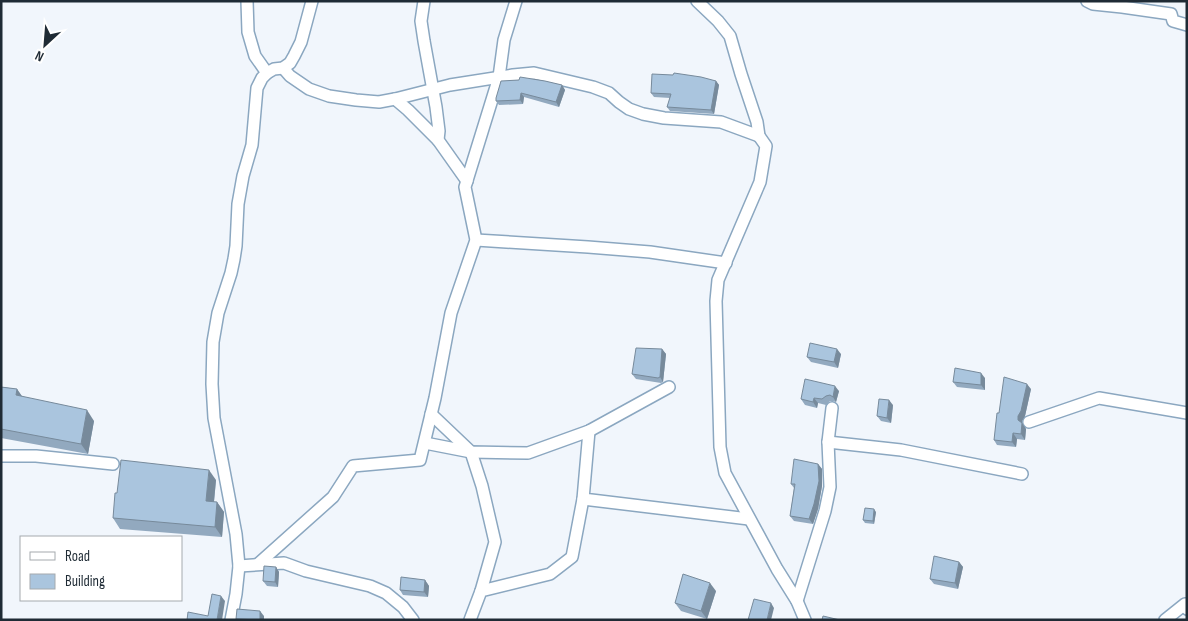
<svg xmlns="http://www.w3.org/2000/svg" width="1188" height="621" viewBox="0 0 1188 621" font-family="'Sofia Sans Condensed',sans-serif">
<rect width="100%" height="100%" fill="#f1f6fc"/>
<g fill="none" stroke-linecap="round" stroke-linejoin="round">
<!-- street casing -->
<g stroke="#8ba7c0" stroke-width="14">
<g id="street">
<path d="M247,1l1,31 7,24 12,17"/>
<path d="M424,1l-3,20 3,20 12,66 3,24 -1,9 29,41"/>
<path d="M697,1l21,20 12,15 11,38 16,48 2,14 7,10 -6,36 -42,98 -2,21 4,146 5,26 52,96 20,32 8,19"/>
<path d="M1087,1l6,3 29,3 49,7 2,7 14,4"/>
<path d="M283,68l7,8 19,13 20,7 27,4 23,2 16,-3 55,-14 63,-10 21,-2 59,14 16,6 10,9 10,7 14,5 21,4 57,4 38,14"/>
<path d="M395,99l13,11 30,30"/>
<path d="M476,240l112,7 62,5 76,11"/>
<path d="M431,414l40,38 11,34 13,56 -14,49"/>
<path d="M1029,422l70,-24 88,15"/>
<path d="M589,431l-6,68 166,20"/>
<path d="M828,442l73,8 121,24"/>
<path d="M425,443l46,9 57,1 61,-22 80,-44"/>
<path d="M1,456h35l77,8"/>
<path d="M258,564l75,-67 20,-31 67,-6 15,-62 16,-85 25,-73 -11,-53 34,-110 5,-37 12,-39"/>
<path d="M239,566l45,-3 22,8 64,15 16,7 17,14 10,13"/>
<path d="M797,601l28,-90 5,-24 -2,-45 4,-34"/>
<path d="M231,620l5,-26 3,-28 -3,-32 -22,-116 -2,-34 1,-42 5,-29 13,-40 3,-14 2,-13 2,-42 5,-28 9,-31 5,-57 5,-10 5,-5 7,-4 9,-1 7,-5 4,-7 7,-14 11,-41"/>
<path d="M470,620l11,-29 69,-17 22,-17 11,-58"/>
<path d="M1165,620l20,-16 2,5"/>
</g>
</g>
<!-- street -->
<use href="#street" stroke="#fff" stroke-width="11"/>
</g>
<!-- wall -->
<g fill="#92a9bf">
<path d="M501,81l61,4 3,5 -6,17 -35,-10 -1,7 -24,1 -3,-4z"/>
<path d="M716,81l3,4 -5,29 -44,-3 -3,-4 3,-9 -16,-1 -3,-4z"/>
<path d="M662,349l4,5 -3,28 -2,1 -25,-4 -4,-5z"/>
<path d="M841,354l-3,14 -27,-6 -4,-5z"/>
<path d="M985,378v12l-28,-3 -4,-5z"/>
<path d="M1,387l16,2 5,8 72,24 -6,33 -87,-16z"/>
<path d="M1031,389l-6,27 -3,5v2l4,6 -1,11 -8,-1 -1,8 -19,-2 -3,-5 5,-27z"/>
<path d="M839,391l-3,11 -3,-1h-3l-4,4 -8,-2 -1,5 -12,-3 -4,-6z"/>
<path d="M893,405l-2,18 -10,-2 -4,-5z"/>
<path d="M818,464l4,5v17l-4,23 -5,15 -19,-3 -4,-5 4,-28 -3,-4z"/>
<path d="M216,480l-2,22h3l7,10 -2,25 -102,-8 -7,-11 4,-25z"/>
<path d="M876,512l-2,12 -9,-1 -2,-3z"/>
<path d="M959,562l4,5 -5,22 -24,-5 -4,-5z"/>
<path d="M276,567l3,5 -1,15 -11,-1 -4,-5z"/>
<path d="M425,580l4,6 -1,11 -25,-2 -3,-5z"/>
<path d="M716,591l-9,28 -26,-8 -6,-8z"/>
</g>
<!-- shaded-wall -->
<g fill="#778a9b">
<path d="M716,81l3,4 -5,29 -3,-4z"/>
<path d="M562,85l3,5 -6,17 -3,-5z"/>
<path d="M521,93l3,4 -1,7 -3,-4z"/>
<path d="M662,349l4,5 -3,28 -3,-5z"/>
<path d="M837,349l4,5 -3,14 -4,-6z"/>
<path d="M981,373l4,5v12l-4,-5z"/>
<path d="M1027,384l4,5 -6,27 -3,5v4l-4,-5v-4z"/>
<path d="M835,386l4,5 -3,11 -3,-5z"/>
<path d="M17,389l7,10 -8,-4z"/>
<path d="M814,398l4,5 -1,5 -4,-6z"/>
<path d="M889,400l4,5 -2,18 -4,-5z"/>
<path d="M87,410l7,11 -6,33 -7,-10z"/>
<path d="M1022,423l4,6 -1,11 -4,-6z"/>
<path d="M1013,433l4,6 -1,8 -4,-5z"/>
<path d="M818,464l4,5v17l-4,23 -5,15 -4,-5z"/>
<path d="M209,470l7,10 -3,31 -7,-10z"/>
<path d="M217,502l7,10 -2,25 -7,-10z"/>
<path d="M874,509l2,3 -2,12 -1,-3z"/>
<path d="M959,562l4,5 -5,22 -3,-6z"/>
<path d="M276,567l3,5 -1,15 -3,-5z"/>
<path d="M425,580l4,6 -1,11 -4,-5z"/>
<path d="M710,583l6,8 -9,28 -6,-8z"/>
<path d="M221,596l4,5 -3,19h-5z"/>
<path d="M771,603l3,5 -3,12h-4z"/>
<path d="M260,611l4,5v4h-4z"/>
</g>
<!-- building -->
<g fill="#aac5de" stroke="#778a9b">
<path d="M674,73l27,4 15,4 -5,29 -44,-3 4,-13 -20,-1 1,-19 21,1z"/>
<path d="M520,77l25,4 17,4 -6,17 -35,-9 -1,7 -24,1v-3l5,-17 18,-1z"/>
<path d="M810,343l27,6 -3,13 -27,-5z"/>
<path d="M636,348l26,1 -2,28 -2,1 -26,-4z"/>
<path d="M955,368l26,5v12l-28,-3z"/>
<path d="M1004,377l23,7 -6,27 -3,5v4l4,3 -1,11 -8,-1 -1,9 -18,-2 3,-27h2z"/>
<path d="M805,379l30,7 -2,11 -3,-2 -4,1 -4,3 -8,-1 -1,4 -12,-3z"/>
<path d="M1,387l16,2 -1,6 71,15 -6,34 -80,-15z"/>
<path d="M879,399l10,1 -2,18 -10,-2z"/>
<path d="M794,459l24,5 1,17 -5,23 -5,15 -19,-3 5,-32h-4z"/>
<path d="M121,460l88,10 -3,31 11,1 -2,25 -102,-9 2,-25h2z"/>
<path d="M865,508l9,1 -1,12 -10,-1z"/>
<path d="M934,556l25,6 -4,21 -25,-4z"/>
<path d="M264,566l12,1 -1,15 -12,-1z"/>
<path d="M683,574l27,9 -9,28 -26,-8z"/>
<path d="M401,577l24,3 -1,12 -24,-2z"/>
<path d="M212,594l9,2 -4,24h-30l1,-8 20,4z"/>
<path d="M754,599l17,4 -4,17h-19z"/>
<path d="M237,609l23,2v9l-24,-1z"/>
<path d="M823,616l17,4h-18z"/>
</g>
<!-- border -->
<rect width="1188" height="621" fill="none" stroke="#1f2b35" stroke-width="5"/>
<!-- legend -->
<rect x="20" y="536" width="162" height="65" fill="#ffffff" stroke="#a5aaae"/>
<rect x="30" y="552" width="25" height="8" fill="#ffffff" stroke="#a5aaae"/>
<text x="65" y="561" font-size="15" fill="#1f2b35">Road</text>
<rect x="30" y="574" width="25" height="15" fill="#aac5de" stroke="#a5aaae"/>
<text x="65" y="586" font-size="15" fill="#1f2b35">Building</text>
<!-- north arrow -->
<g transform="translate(45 45) rotate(206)" stroke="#ffffff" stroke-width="4" paint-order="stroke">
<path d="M0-4L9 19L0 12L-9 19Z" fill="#1f2b35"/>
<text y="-8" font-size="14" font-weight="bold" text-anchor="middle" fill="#1f2b35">N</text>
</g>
</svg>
